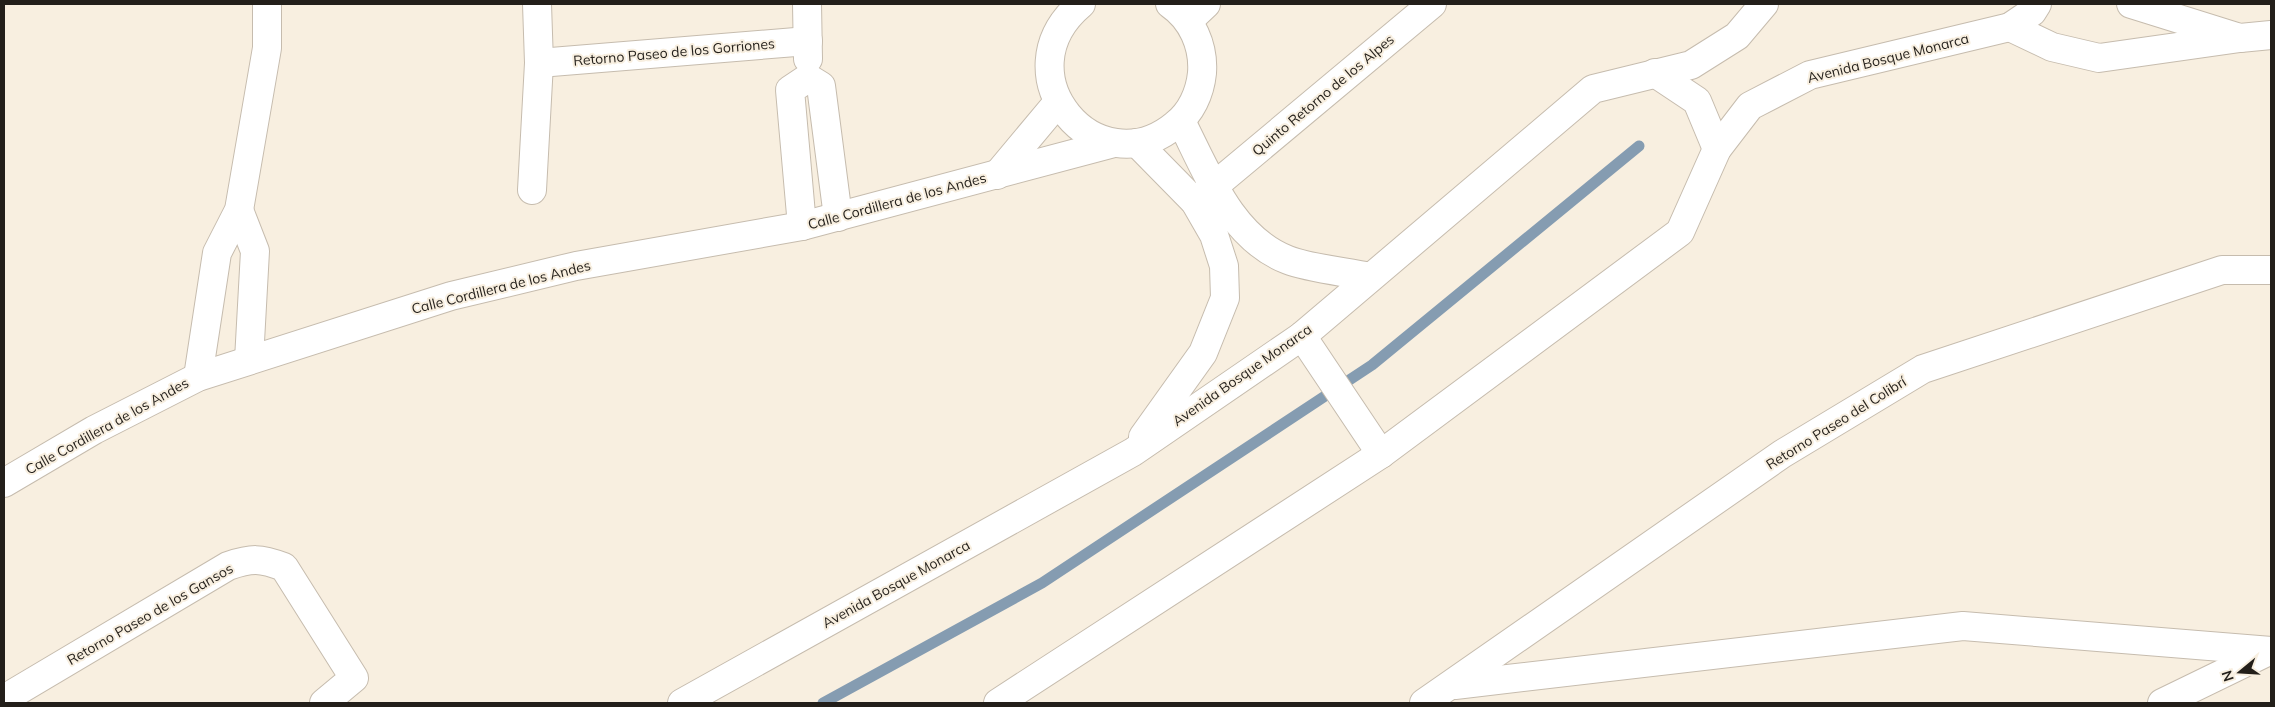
<svg xmlns="http://www.w3.org/2000/svg" width="2275" height="707" viewBox="0 0 2275 707" font-family="Mulish,sans-serif">
<rect width="100%" height="100%" fill="#f8efe0"/>
<g fill="none" stroke-linecap="round" stroke-linejoin="round">
<!-- stream -->
<path stroke="#859cb1" stroke-width="11" d="M823,703l219,-120 330,-218 267,-219"/>
<!-- minor casing -->
<g stroke="#c6bcae" stroke-width="30">
<g id="minor">
<path d="M807,4l1,55"/>
<path d="M1081,4c-83,70 16,185 94,121 16,-12 25,-32 27,-52 2,-27 -10,-54 -32,-69"/>
<path d="M2131,4l109,34 31,-3"/>
<path d="M1188,21l18,-17"/>
<path d="M2010,27l42,20 47,11 141,-20"/>
<path d="M539,63l269,-22"/>
<path d="M1655,73l42,28 20,48"/>
<path d="M808,78l13,8 17,131"/>
<path d="M1181,121c26,51 50,117 107,139 20,8 59,12 82,17"/>
<path d="M1137,143l58,59 19,33 10,31 1,32 -22,55 -60,84"/>
<path d="M997,175l61,-73"/>
<path d="M532,190l7,-127 -2,-59"/>
<path d="M1195,202l237,-198"/>
<path d="M239,210l16,41 -6,109"/>
<path d="M802,226l-12,-136 18,-12"/>
<path d="M1302,336l79,118"/>
<path d="M198,377l19,-124 22,-43 28,-162v-44"/>
<path d="M4,483l90,-53 104,-53 253,-81 125,-30 226,-40 312,-83"/>
<path d="M1455,685l508,-59 308,25"/>
<path d="M4,699l224,-133c24,-8 32,-8 56,1l70,111 -30,25"/>
<path d="M682,703l451,-251 169,-116 291,-247 98,-24 46,-29 27,-32"/>
<path d="M998,703l383,-249 299,-222 37,-83 33,-43 60,-31 200,-48 22,-15 5,-8"/>
<path d="M1424,703l358,-249 141,-85 299,-99h49"/>
<path d="M2162,703l105,-51"/>
</g>
</g>
<!-- minor -->
<use href="#minor" stroke="#fff" stroke-width="28"/>
</g>
<g text-anchor="middle" dominant-baseline="central" stroke-width="4" stroke-linejoin="round" paint-order="stroke">
<!-- street labels -->
<g font-size="14" fill="#231f1a" stroke="#f8efe0">
<text transform="translate(674 52) rotate(-5)">Retorno Paseo de los Gorriones</text>
<text transform="translate(1888 58) rotate(-14)">Avenida Bosque Monarca</text>
<text transform="translate(1323 95) rotate(-40)">Quinto Retorno de los Alpes</text>
<text transform="translate(897 201) rotate(-15)">Calle Cordillera de los Andes</text>
<text transform="translate(501 287) rotate(-14)">Calle Cordillera de los Andes</text>
<text transform="translate(1242 375) rotate(-35)">Avenida Bosque Monarca</text>
<text transform="translate(1836 423) rotate(-32)">Retorno Paseo del Colibrí</text>
<text transform="translate(107 426) rotate(-29)">Calle Cordillera de los Andes</text>
<text transform="translate(896 584) rotate(-29)">Avenida Bosque Monarca</text>
<text transform="translate(150 614) rotate(-30)">Retorno Paseo de los Gansos</text>
</g>
</g>
<!-- border -->
<rect width="2275" height="707" fill="none" stroke="#231f1a" stroke-width="10"/>
<!-- north arrow -->
<g transform="translate(2240 672) rotate(252)" stroke="#f8efe0" stroke-width="4" paint-order="stroke">
<path d="M0-4L9 19L0 12L-9 19Z" fill="#231f1a"/>
<text y="-8" font-size="14" font-weight="bold" text-anchor="middle" fill="#231f1a">N</text>
</g>
</svg>
